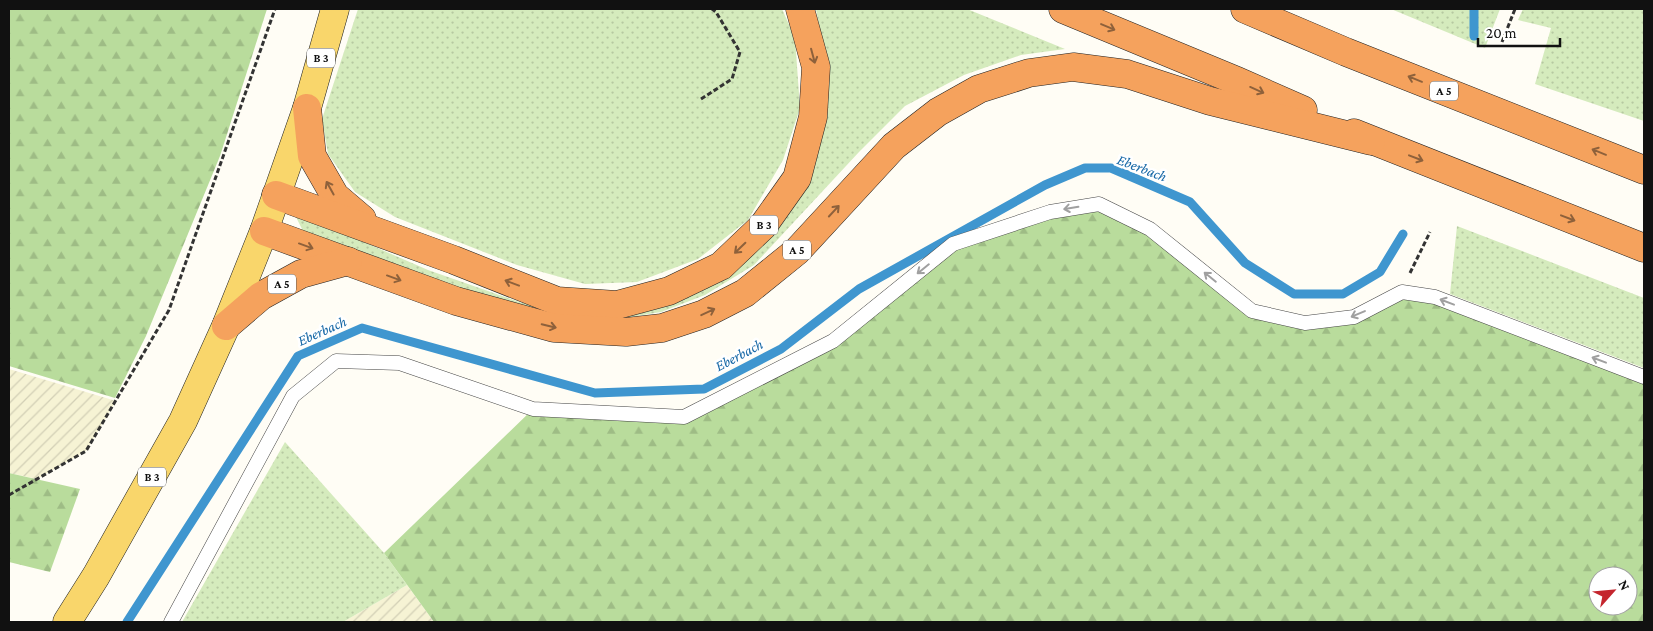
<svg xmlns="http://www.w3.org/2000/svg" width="1653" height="631" viewBox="0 0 1653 631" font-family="'Crimson Pro',serif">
<defs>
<pattern id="farmland-furrows" width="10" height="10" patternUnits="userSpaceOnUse" patternTransform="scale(1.25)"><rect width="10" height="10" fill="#f6f3d4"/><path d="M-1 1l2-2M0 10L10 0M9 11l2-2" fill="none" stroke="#d2cfb5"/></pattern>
<pattern id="grass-dots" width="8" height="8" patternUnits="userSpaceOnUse" patternTransform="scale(1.25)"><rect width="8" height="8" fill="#d5ebbd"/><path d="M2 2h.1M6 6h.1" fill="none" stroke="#b6c8a1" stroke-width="1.8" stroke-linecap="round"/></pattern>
<pattern id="forest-firs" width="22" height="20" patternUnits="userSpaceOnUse" patternTransform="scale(1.25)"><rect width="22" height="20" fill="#b9dc9c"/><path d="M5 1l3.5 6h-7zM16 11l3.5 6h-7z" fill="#9ebc85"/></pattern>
</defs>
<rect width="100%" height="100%" fill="#fffdf5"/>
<!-- farmland -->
<g fill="url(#farmland-furrows)">
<path d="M9,369l107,32 -30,50 -49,28 -28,-6z"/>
<path d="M407,585l27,37h-91z"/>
</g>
<!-- grass -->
<g fill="url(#grass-dots)">
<path d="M358,9h424l13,29 5,70 -17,52 -35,60 -50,39 -61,23 -52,2 -68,-19 -122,-48 -40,-25 -27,-38 -6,-35z"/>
<path d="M816,9h151l98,40 -44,6 -57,20 -59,31 -46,46 -105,113 -49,30 -44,17 -49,8 -56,-2 -59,-14 -194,-73 -7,-14 15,2 117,51 94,33 66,11 162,-58 33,-33 28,-56 17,-58 -1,-39z"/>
<path d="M1391,9h109l-15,39z"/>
<path d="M1523,9h121v112l-109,-37 16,-56 -33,-8z"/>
<path d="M1457,226l187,72v70l-194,-74z"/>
<path d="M285,442l99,111 23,32 -64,37h-161z"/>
</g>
<!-- forest -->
<g fill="url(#forest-firs)" fill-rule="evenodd">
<path d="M9,9h258l-47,147 -74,180 -31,62 -106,-32z"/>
<path d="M1099,204l51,25 102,82 53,12 49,-6 48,-25 242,85v245h-1210l-50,-69 149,-144 151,8 149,-76 120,-97zM1598,576h30v30h-30z"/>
<path d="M9,473l71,16 -30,83 -41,-10z"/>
</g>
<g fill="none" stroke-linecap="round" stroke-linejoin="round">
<!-- stream -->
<g stroke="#3f96cf" stroke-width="9">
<path d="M1474,9v27"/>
<path d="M127,622l171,-266 64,-28 233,65 109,-4 77,-40 78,-60 186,-104 40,-17h26l79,34 55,61 49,31h49l37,-22 23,-38"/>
</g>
<!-- service casing -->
<g stroke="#444" stroke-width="15">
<path id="service" d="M171,622l122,-226 43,-35 63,2 134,46 151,8 149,-76 120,-97 97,-32 49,-8 51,25 102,82 53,12 49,-6 48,-25 33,5 209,80"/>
</g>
<!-- primary casing -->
<g stroke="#222" stroke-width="29">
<path id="primary" d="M67,622l29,-46 87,-155 43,-95 38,-95 43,-123 28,-99"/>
</g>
<!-- motorway casing -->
<g stroke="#222" stroke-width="29">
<g id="motorway">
<path d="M1063,9l174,72 66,29"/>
<path d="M1245,9l101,43 298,118"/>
<path d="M307,108l5,48 23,40 27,23"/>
<path d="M1354,133l290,115"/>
<path d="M276,195l178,65 103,41 60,4 52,-14 52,-25 42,-40 34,-48 16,-61 3,-50 -16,-58"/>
<path d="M264,231l192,70 98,27 72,4 36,-4 42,-14 41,-21 52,-42 97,-105 44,-34 41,-23 50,-16 44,-6 54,7 83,27 161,40"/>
<path d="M226,326l35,-30 40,-22 47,-13"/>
</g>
</g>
<!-- path -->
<g stroke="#333" stroke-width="3" stroke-dasharray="5 2.5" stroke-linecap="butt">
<path d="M1502,42l13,-33"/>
<path d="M701,99l31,-20 8,-27 -24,-40 -4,-3"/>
<path d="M1410,273l20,-41"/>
<path d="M9,495l77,-44 83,-141 106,-301"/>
</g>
<!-- service -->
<use href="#service" stroke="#fff" stroke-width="14"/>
<!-- primary -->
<use href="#primary" stroke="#f9d66b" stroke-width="28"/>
<!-- motorway -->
<use href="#motorway" stroke="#f5a25d" stroke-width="28"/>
</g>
<!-- one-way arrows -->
<defs><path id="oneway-shaft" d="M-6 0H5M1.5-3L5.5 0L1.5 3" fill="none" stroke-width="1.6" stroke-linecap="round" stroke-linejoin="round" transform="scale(1.25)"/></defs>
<g stroke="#8e613b">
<use href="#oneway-shaft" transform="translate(1108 27) rotate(23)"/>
<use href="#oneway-shaft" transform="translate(813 56) rotate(75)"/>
<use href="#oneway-shaft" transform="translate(1415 79) rotate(-158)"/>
<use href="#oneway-shaft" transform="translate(1257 90) rotate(24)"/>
<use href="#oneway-shaft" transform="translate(1599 152) rotate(-158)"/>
<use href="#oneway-shaft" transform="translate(1416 158) rotate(21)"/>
<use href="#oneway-shaft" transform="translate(330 188) rotate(-119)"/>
<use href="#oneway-shaft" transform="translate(834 211) rotate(-47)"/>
<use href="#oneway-shaft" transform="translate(1568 218) rotate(21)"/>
<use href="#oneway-shaft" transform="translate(306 246) rotate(20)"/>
<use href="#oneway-shaft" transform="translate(740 248) rotate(136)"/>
<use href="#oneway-shaft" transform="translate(394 278) rotate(20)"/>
<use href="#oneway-shaft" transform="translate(512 283) rotate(-159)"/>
<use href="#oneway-shaft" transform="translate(708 312) rotate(-25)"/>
<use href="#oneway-shaft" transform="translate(549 326) rotate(13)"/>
</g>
<g stroke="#a0a0a0">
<use href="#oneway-shaft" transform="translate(1071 208) rotate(171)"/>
<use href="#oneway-shaft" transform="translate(923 269) rotate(141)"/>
<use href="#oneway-shaft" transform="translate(1210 277) rotate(-141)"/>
<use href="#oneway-shaft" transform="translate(1447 302) rotate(-159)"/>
<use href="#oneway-shaft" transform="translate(1358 314) rotate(157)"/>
<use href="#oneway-shaft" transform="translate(1599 360) rotate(-159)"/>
</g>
<g text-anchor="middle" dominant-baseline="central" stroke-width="5" stroke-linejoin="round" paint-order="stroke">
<!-- shield labels -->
<g fill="#fff" stroke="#585858" stroke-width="1">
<rect x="307" y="48.5" width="28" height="19" rx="4"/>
<rect x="1430" y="81.5" width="28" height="19" rx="4"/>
<rect x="750" y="215.5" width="28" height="19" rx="4"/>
<rect x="783" y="240.5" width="28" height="19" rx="4"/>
<rect x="268" y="274.5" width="28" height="19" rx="4"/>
<rect x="138" y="467.5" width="28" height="19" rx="4"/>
</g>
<g font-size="12" font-weight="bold" fill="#111">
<text x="321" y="58">B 3</text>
<text x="1444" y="91">A 5</text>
<text x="764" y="225">B 3</text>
<text x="797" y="250">A 5</text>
<text x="282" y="284">A 5</text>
<text x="152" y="477">B 3</text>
</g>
<!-- water labels -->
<g font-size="15" font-style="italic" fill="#1768a6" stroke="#fff">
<text transform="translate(1142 168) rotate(21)">Eberbach</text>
<text transform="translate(322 331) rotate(-24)">Eberbach</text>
<text transform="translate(739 355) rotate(-28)">Eberbach</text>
</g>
</g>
<!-- border -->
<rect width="1653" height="631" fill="none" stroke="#111111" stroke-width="20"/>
<!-- north arrow -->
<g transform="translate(1613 591) rotate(63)"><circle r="24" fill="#ffffff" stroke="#a0a0a0"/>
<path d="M0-4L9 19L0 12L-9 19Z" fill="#c4262e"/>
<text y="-8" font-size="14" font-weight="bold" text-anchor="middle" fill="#111111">N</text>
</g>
<!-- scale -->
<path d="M1478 38v8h82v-8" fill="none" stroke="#111111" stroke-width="2.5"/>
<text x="1486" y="38" font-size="15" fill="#111111" stroke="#ffffff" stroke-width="4" paint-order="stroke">20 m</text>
</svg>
